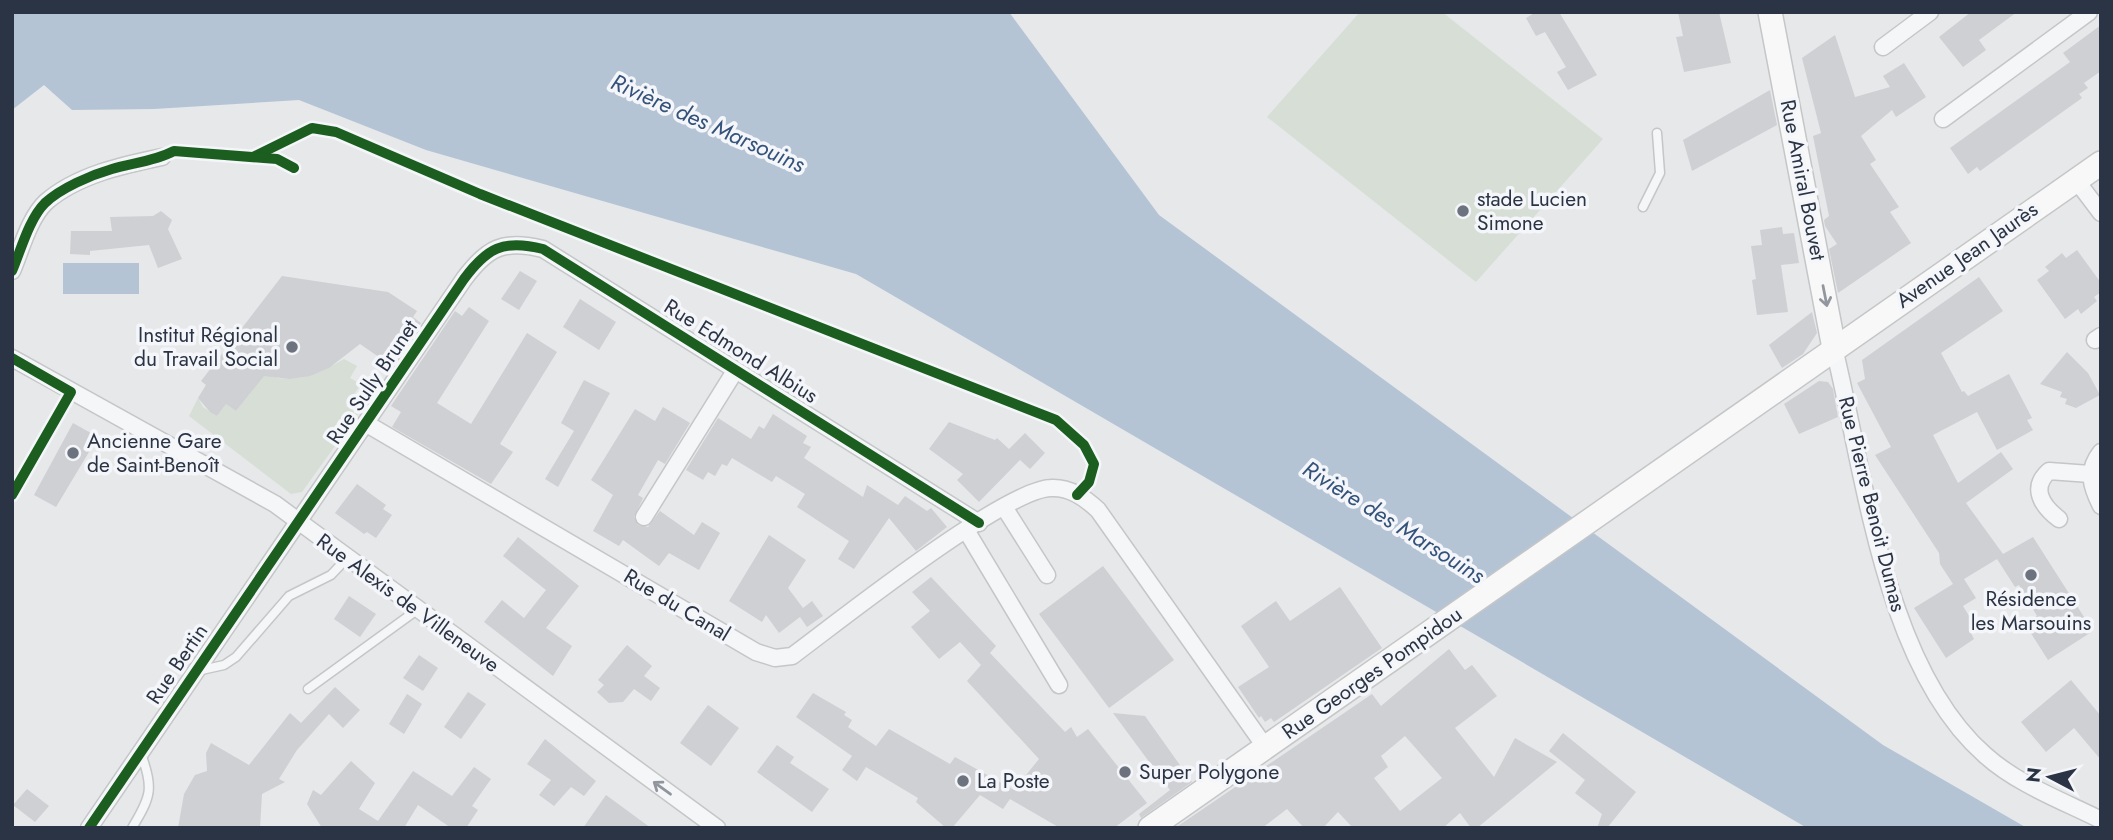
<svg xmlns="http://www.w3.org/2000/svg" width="2113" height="840" viewBox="0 0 2113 840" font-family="Jost,sans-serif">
<rect width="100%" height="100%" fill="#e6e8ea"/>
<!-- green -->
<g fill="#d6ded6">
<path d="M1360,12h82l161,127 -127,143 -209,-165z"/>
<path d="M344,359l13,7 -7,12 11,6 -15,22 12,8 -56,78 -11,2 -102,-78 9,-18 5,9 14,9 9,-12 10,7 16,-20 4,-27 21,10v4c25,3 46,-6 67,-19z"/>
</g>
<!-- water -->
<g fill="#b4c4d5">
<path d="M12,12h997l150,203 724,530 144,83h-220l-951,-554 -430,-124 -127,-50 -145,9 -82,1 -28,-25 -32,25z"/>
<rect x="63" y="263" width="76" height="31"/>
</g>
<!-- building -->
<g fill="#ced0d3" fill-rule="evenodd">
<path d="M1536,12h23l38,63 -29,15 -11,-18 9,-5 -21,-35 -9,4 -10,-18z"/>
<path d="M1678,12h41l12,51 -47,9 -8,-35 7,-1z"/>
<path d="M1971,12h46l-38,28 7,10 -23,17 -24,-30z"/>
<path d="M2101,25v46l-17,12 4,5 -9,6 3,4 -102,73 -3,-4 -9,7 -18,-26 120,-86 -7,-9z"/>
<path d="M1835,35l20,62 35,-10 -7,-11 21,-13 22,34 -30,20 -4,-7 -31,26 15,24 -6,4 29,43 -9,5 21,31 -73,50 -9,-44 8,-5 -12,-18 -1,-6 5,-4 -16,-80 8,-3 -19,-75z"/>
<path d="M1770,90l7,35 -85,46 -9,-31z"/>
<path d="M161,211l11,9 -4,9 14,30 -24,9 -9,-23 -59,6v4l-20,-1 1,-23h41l-2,-14 43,-1z"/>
<path d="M1782,227l1,7 11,-1 5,30 -18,2 7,47 -31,3 -5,-35 4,-1 -5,-33 11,-1 -2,-15z"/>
<path d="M2077,250l24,33v9l-7,5 3,4 -16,13 -3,-5 -13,10 -28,-39 12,-9 -4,-4 17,-14 4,5z"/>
<path d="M520,271l17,10 -18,29 -18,-11z"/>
<path d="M282,276l106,16 29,19 -4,6 8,6 -29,43 -32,-22 -31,24 -19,8 -20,3 -26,-3 -28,35 -10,-7 -9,12 -7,-4 -12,-14 8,-13 -5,-4z"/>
<path d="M1979,277l24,34 -62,42 21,39 2,-1 4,5 41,-22 23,44 -5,2 6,10 -36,20 -20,-38 -44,23 25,48 43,-31 12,17 -47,34 37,51 30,-17 60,94 -45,29 -23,-36 12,-8 -18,-31 -4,2 -18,-28 -33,20 12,19 -13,8 14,23 -6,4 3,6 -28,19 -32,-50 39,-24 -13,-20 -1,-11 -64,-98 16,-8 -34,-64 8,-4 -3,-19z"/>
<path d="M580,299l36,23 -17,28 -36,-23z"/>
<path d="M469,307l20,14 -52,82 34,21 56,-91 30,19 -57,92 13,8 -22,32 -99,-57 9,-15 -10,-6 12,-18 52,-77 7,5z"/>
<path d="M1812,312l5,21 -14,21 -21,14 -13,-23z"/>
<path d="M2067,352l21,21 12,22 -24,13 -11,-4 2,-5 -7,-2 2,-5 -22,-8z"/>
<path d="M584,380l26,13 -52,94 -13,-8 29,-48 -13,-8z"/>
<path d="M1819,381l9,1 5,7 5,28 -39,17 -15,-30z"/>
<path d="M663,407l27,16 -25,41 -7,-4 -20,35 5,3 -9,19 4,8 10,2 12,-16 34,24 8,-13 18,11 -21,37 -30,-17 -10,13 -36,-26 -4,6 -26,-15 20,-36 -22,-15 44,-71 20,12z"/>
<path d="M773,414l34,22 -4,7 8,4 -7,11 59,39 4,-12 31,20 7,-9 22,15 4,-3 16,19 -31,24 -27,-33 -35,51 -16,-10 11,-18 -52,-34 8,-13 -29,-18 -4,6 -40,-24 -5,8 -5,-2 -7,12 -7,-4 -5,8 -17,-10 32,-52 33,21 8,-13 5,3z"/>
<path d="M949,422l46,18 2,-2 12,11 16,-16 20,20 -15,16 -10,-9 -41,42 -22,-22 6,-6 -34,-25z"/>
<path d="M73,423l25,14 -42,70 -22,-12z"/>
<path d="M357,484l29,21 -3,4 9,6 -16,23 -9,-6 -3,2 -29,-21z"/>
<path d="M769,535l37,25 -18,28 15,20 9,-7 11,15 -16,11 -7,-10 -21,16 -13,-18 -4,7 -33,-21z"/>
<path d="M518,537l61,49 -33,42 26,18 -19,30 -69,-54 18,-22 22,18 22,-28 -43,-34z"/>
<path d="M1103,566l71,94 -65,48 -70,-94z"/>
<path d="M931,577l65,69 -6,7 75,79 6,-5 6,10 11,-8 59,74 -33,25h-54l-50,-29 -7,10 -23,-14 -28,33h-6l-30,-26 2,-4 -52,-31 -9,14 -15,-11 10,-14 -56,-39 17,-24 33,19 -2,3 8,5 -4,7 28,19 13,-17 61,35 5,-7 59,33 25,-31 -72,-78 14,-16 -21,-23 -21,17 -28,-32 19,-16 -18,-19z"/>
<path d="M1340,587l42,61 -108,74 -3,-4 -6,4 -4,-6 -2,2 -21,-31 31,-20 -28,-41 35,-25 14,20z"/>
<path d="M349,596l27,18 -16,23 -26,-18z"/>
<path d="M627,645l25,21 -8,10 16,12 -9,13 -17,-12 -11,13 -14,1 -12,-11 7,-7 -6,-5z"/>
<path d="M1449,649l16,21 7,-5 25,31 -42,32 39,49 21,-39 42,24 -80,66h-6l-11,-15 -17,15h-90l-15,-16 -15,16h-19l-17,-19 -25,19h-87l197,-134 9,12zM1405,736l37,42 -42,33 -26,-33 14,-11 -7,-11z"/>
<path d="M419,655l19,13 -15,23 -20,-13z"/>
<path d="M2071,680l30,36v44l-27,-32 -28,24 -25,-30z"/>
<path d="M335,687l25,23 -17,18 -14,-14 -32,36 -18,29 6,3 -23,12 -2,34h-82l6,-34 11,-19 12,-4 -1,-18 5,-10 38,22 41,-52 11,10z"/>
<path d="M468,692l18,12 -25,35 -17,-12z"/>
<path d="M407,694l15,10 -18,30 -15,-10z"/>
<path d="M708,705l31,23 -28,38 -31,-23z"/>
<path d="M1113,713l32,3 47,66 -51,36 -2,-4 31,-24z"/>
<path d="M1563,733l73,59 -29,36h-10l5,-14 -27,-21 10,-13 -36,-29z"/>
<path d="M545,739l51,42 -12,15 -13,-9 -17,19 -15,-11 12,-15 -24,-16z"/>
<path d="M777,745l17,12 -4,6 39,26 -17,23 -55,-40z"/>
<path d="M351,761l24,22 -16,26 19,12 35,-50 39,25 22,-29 17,12 -19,27 6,4 -12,18h-15l-33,-23 -14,23h-82l-15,-24 6,-14 8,5z"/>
<path d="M27,789l22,17 -14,16 -22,-17z"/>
<path d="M606,795l45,33h-68z"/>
</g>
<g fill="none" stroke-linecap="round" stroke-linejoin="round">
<!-- lane casing -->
<g stroke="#c4c6c8" stroke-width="11">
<g id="lane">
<path d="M1643,207l17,-34 -3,-40"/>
<path d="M197,671l27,-6 12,-8 53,-61 42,-21 17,-18"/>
<path d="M308,689l109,-79"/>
<path d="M132,828c19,-31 22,-40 9,-74"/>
</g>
</g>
<!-- street casing -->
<g stroke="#c4c6c8" stroke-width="19">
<g id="street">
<path d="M1883,47l47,-35"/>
<path d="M1943,119l146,-107"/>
<path d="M2076,180l25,33"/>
<path d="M12,271c9,-21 17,-53 34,-69 31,-27 77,-37 116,-45"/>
<path d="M2095,340l6,-4"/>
<path d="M1834,348c31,126 50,318 151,407 32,29 78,46 116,65"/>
<path d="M12,358l263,146 442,324"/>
<path d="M367,424l389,228 19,6 17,-2c46,-34 213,-167 259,-168 19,-1 34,10 47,22l168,238"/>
<path d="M2101,452c-15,19 -10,34 0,54"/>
<path d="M1004,507l43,68"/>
<path d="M644,517l91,-146"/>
<path d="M2059,519c-17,-13 -29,-31 -10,-48l41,3"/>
<path d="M966,530l93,155"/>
<path d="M89,828l375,-549c23,-31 39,-40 79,-30l436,274"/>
</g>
</g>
<!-- secondary casing -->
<g stroke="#c4c6c8" stroke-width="26">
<g id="secondary">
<path d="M1770,12l64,336"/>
<path d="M1150,828l951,-665"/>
</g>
</g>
<!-- lane -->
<use href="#lane" stroke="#f5f6f7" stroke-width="8"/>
<!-- street -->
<use href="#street" stroke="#f5f6f7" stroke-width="16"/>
<!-- secondary -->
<use href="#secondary" stroke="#f8f8f8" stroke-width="23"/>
<!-- cycleway casing -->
<g stroke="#f4f6f9" stroke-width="15">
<g id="cycleway">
<path d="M253,157l59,-29 24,4 144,62 576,226 28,25 10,19 -5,18 -12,13"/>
<path d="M12,271c9,-21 17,-52 33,-68 16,-15 46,-28 67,-34 21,-6 43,-8 62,-18l103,8 17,9"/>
<path d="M12,358l59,34 -59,103"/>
<path d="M89,828l375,-549c23,-31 39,-40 79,-30l436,274"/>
</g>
</g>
<!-- cycleway -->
<use href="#cycleway" stroke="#1b5e20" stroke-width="10"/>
</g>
<!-- one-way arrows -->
<defs><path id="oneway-shaft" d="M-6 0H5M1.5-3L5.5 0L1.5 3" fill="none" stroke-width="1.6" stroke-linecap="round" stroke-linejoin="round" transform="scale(1.75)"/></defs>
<use stroke="#92969e" href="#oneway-shaft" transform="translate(1825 296) rotate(79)"/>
<use stroke="#90959e" href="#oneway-shaft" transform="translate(662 788) rotate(-144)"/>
<!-- markers -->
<g fill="#6c737f" stroke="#f4f6f9" stroke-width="2.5">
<circle cx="1463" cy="211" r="7"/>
<circle cx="292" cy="347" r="7"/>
<circle cx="73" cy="453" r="7"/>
<circle cx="2031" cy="575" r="7"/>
<circle cx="1125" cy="772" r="7"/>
<circle cx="963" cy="781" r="7"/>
</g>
<g text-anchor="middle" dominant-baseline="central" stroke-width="7" stroke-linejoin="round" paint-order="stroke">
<!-- street labels -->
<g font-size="21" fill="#2b3445" stroke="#f4f6f9">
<text transform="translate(1803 180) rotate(79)">Rue Amiral Bouvet</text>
<text transform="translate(1967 255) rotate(-35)">Avenue Jean Jaurès</text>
<text transform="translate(741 351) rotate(32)">Rue Edmond Albius</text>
<text transform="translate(372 382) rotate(-56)">Rue Sully Brunet</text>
<text transform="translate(1872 504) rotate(76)">Rue Pierre Benoit Dumas</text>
<text transform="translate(408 603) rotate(36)">Rue Alexis de Villeneuve</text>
<text transform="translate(677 605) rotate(31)">Rue du Canal</text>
<text transform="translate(177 664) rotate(-56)">Rue Bertin</text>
<text transform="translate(1372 673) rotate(-35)">Rue Georges Pompidou</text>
</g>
<!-- poi labels -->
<g font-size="21" fill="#2b3445" stroke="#f4f6f9" text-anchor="start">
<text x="1477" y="199">stade Lucien<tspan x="1477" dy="24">Simone</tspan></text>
<text x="278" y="335" text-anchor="end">Institut Régional<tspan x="278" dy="24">du Travail Social</tspan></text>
<text x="87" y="441">Ancienne Gare<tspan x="87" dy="24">de Saint-Benoît</tspan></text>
<text x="2031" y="599" text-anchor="middle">Résidence<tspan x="2031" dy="24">les Marsouins</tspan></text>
<text x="1139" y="772">Super Polygone</text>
<text x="977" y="781">La Poste</text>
</g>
<!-- water labels -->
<g font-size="23" font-style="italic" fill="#34527a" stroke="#f4f6f9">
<text transform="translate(708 123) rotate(24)">Rivière des Marsouins</text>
<text transform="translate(1394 522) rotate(32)">Rivière des Marsouins</text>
</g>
</g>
<!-- border -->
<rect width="2113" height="840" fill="none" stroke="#2b3445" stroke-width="28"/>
<!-- north arrow -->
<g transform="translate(2050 777) rotate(277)" stroke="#f4f6f9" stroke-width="5" paint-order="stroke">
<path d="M0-5L12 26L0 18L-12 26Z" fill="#2b3445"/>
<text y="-10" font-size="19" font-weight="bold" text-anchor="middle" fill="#2b3445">N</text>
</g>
</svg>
